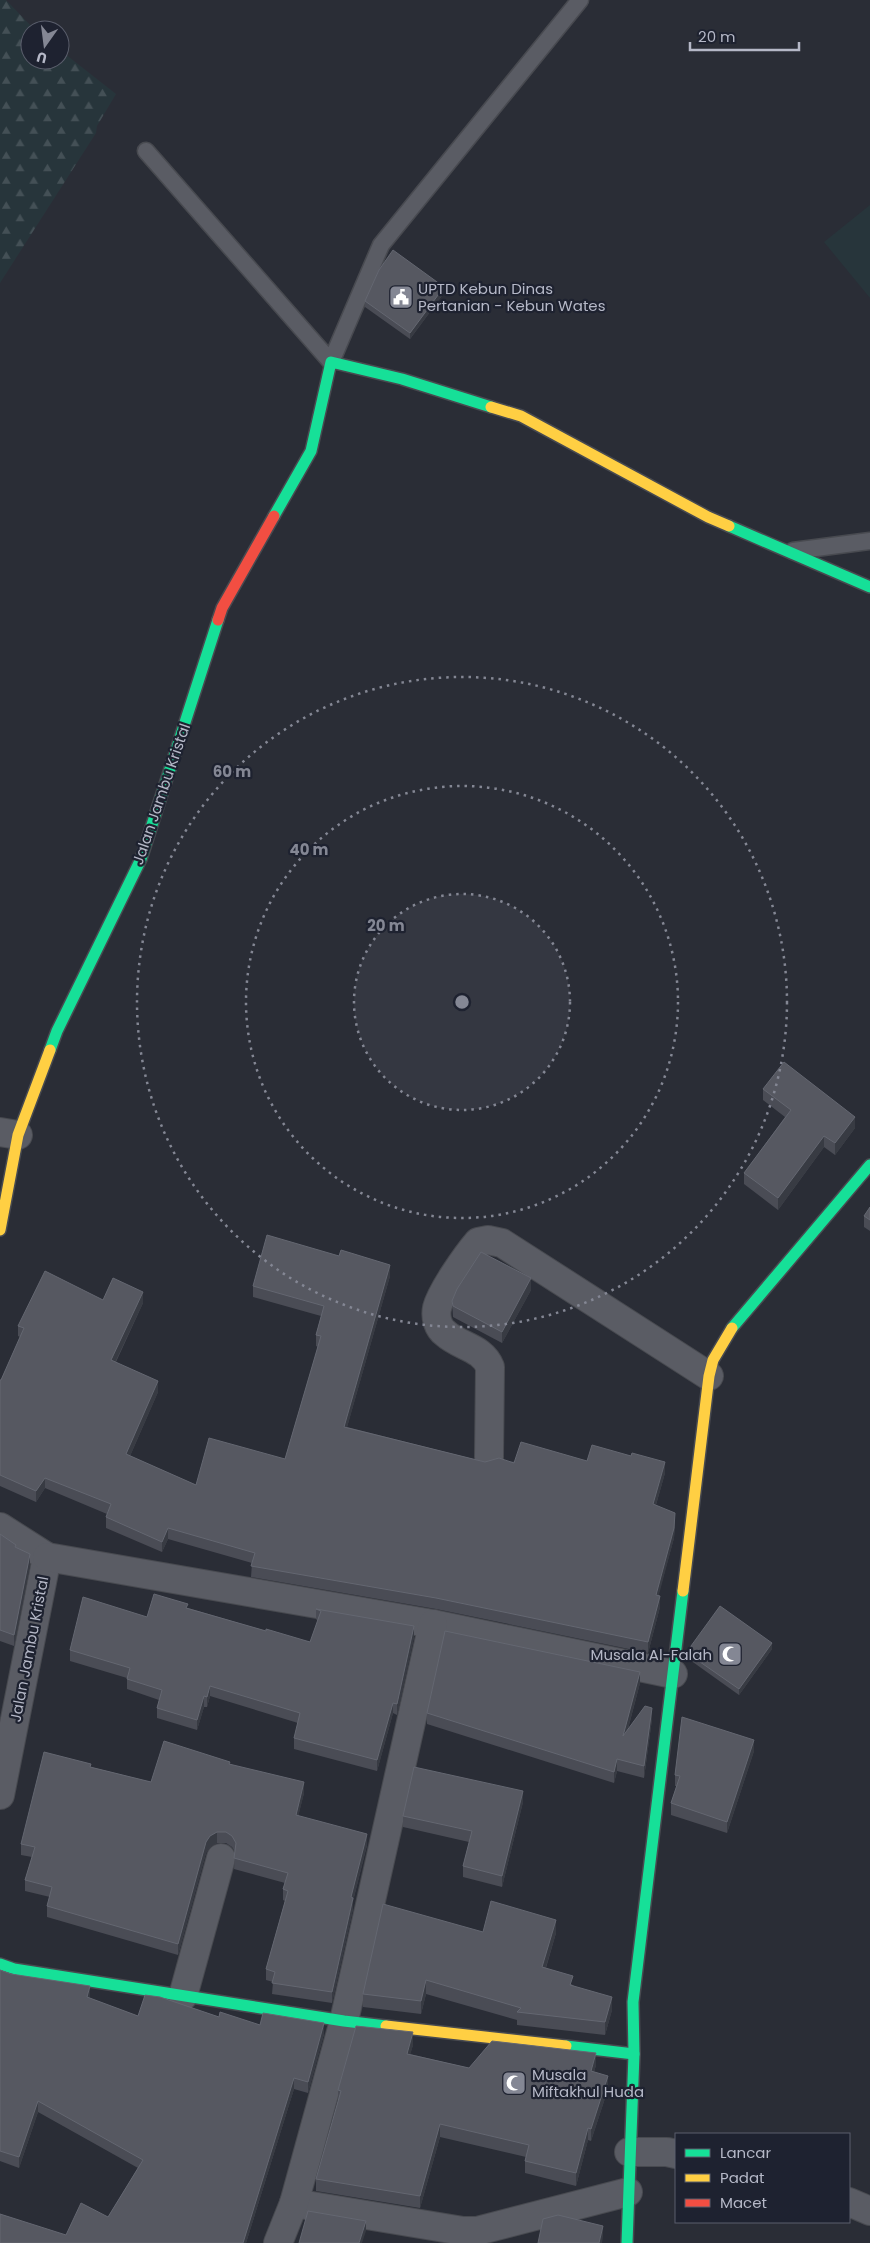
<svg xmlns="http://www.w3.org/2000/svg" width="870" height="2243" viewBox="0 0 870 2243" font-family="Poppins,sans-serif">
<defs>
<pattern id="forest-firs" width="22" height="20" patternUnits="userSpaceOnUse" patternTransform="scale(1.25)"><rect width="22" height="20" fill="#27353b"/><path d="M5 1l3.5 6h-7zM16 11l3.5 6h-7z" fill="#445056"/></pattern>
</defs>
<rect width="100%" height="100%" fill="#2a2d36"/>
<!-- forest -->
<path fill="url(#forest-firs)" d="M0,0h6l29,30h-5v30h30v-10l56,44 -19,32 -1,7 -96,150z"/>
<!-- pitch -->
<path fill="#27353b" d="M870,205v93l-46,-56z"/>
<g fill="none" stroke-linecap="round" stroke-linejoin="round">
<!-- lane casing -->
<g stroke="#484a50" stroke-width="19">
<g id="lane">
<path d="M146,151l185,211 50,-117 199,-245"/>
<path d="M793,551l77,-10"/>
</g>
</g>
<!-- street casing -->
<g stroke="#484a50" stroke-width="30">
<g id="street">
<path d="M0,1132l18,3"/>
<path d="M489,1457l1,-90c-8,-20 -30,-20 -45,-34 -7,-5 -10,-16 -8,-25 4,-16 29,-52 41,-66l10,-2 14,3 207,133"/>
<path d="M0,1527l47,30 -47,238"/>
<path d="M47,1557l386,67 240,50"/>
<path d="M183,1996l38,-138"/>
<path d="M629,2152h38l9,2"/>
<path d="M849,2202l21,9"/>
<path d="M294,2203l169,28h14l151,-39"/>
<path d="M278,2243l16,-40 50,-182 89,-397"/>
</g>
</g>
<!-- fast casing -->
<g stroke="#484a50" stroke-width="14">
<g id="fast">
<path d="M274,516l37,-65 20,-89 71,17 89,28"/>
<path d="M729,526l141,61"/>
<path d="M50,1050l7,-19 84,-172 77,-239"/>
<path d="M732,1328l138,-163"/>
<path d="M0,1964l14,5 330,52 42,5"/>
<path d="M566,2046l68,8"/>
<path d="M627,2243l7,-189 -1,-52 50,-411"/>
</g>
</g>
<!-- slow casing -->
<g stroke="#484a50" stroke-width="14">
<g id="slow">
<path d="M491,407l30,9 187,101 21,9"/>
<path d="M0,1230l18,-95 32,-85"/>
<path d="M683,1591l26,-215 4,-16 19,-32"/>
<path d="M386,2026l180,20"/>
</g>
</g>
<!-- jam casing -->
<g stroke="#484a50" stroke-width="14">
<path id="jam" d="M218,620l4,-12 52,-92"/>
</g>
<!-- lane -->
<use href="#lane" stroke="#5a5c64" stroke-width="16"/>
<!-- street -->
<use href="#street" stroke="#5a5c64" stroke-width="28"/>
<!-- fast -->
<use href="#fast" stroke="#16e098" stroke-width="11"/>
<!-- slow -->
<use href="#slow" stroke="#ffcf43" stroke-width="11"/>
<!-- jam -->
<use href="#jam" stroke="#f24e42" stroke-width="11"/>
</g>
<!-- wall -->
<g fill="#4a4c55">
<path d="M444,293l-34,46 -45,-32v-6z"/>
<path d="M763,1089l92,39 -20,27 -11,-8 -46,63 -34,-26v-11l41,-56 -22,-17z"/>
<path d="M870,1207v24l-6,-4v-11z"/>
<path d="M390,1276l-43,151 138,35 102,-1 78,12 -9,32 19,19 -1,14 -16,58 2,11 -12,46 -212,-44 -185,-32 1,-14 -84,-24 -6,13 -56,-24v-11l1,-3 -62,-26 -9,14 -36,-16v-106h1l19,-43 -2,-1v-10l85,-26 40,3 -27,59 42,30 -28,64 66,29 89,-26 33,-112 -2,-1v-11l5,-19 -68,-19v-11z"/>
<path d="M531,1290l-29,53 -49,-26 -1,-16z"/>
<path d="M0,1534l16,13 14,17 -16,82 -14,-5z"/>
<path d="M188,1608l78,23 44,11 8,-21 -2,-2v-10l98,28 -17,78 -4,-2 -16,58 -83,-22v-11l4,-15 -88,-27 -3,11h-3l-7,23 -40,-12v-10l2,-8 -32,-11v-11l-57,-17v-11z"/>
<path d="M772,1649l-33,46 -49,-35v-5z"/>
<path d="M640,1683l-12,46 24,-10 -8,59 -27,-7 -3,12 -187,-59v-11z"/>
<path d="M754,1751l-27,82 -56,-18v-12l6,-17h-2v-11z"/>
<path d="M230,1764l74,29 -6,23 69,29 -14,56v8l-21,94 -60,-9 1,-12 -7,-2v-11l19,-68 -2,-1v-11l2,-6 -51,-14 1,-17 -3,-5 -6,-4h-9l-7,4 -4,6 -28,102 -131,-38v-11l3,-9 -25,-6v-11l7,-23 -11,-2v-11l70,-77 60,15z"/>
<path d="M523,1802l-21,85 -39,-10v-11l6,-24 -66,-15v-11z"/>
<path d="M483,1932l73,1 -10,35 66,42 -7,25 -88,-10v-5l-91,-26 -5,20 -58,-7v-13z"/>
<path d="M0,1970l90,27 -1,1 49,18 81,1 41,8 64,9 -16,59 -14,-4 -48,154 -180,-8 42,-18 30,-49 -100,-56 -19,56 -19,-7z"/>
<path d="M413,2045l-3,9 59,14 127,-3 -2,7 14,17 -17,52 -3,-1 -12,46 -51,-13v-12l1,-4 -86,-20 -20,71 -104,-17v-12l22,-79v-10z"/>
</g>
<!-- shaded-wall -->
<g fill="#383b43">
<path d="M444,287v6l-34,46v-6z"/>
<path d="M855,1117v11l-20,27v-12z"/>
<path d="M824,1136v11l-46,63v-12z"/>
<path d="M390,1265v11l-46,162v-11z"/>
<path d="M531,1278v12l-29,53v-11z"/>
<path d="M143,1292v11l-32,68v-11z"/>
<path d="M158,1381v11l-32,73v-11z"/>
<path d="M665,1462v11l-12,42v-11z"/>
<path d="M45,1478v10l-9,14v-11z"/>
<path d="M675,1513v11l-1,14 -18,68v-11z"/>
<path d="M168,1528v11l-6,13v-10z"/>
<path d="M30,1554v10l-16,82v-11z"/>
<path d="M660,1596v11l-12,46v-11z"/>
<path d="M414,1626v11l-17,78v-11z"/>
<path d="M772,1643v6l-33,46v-6z"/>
<path d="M640,1672v11l-17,64v-11z"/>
<path d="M210,1686v10l-3,11v-10z"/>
<path d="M204,1696v11l-7,23v-10z"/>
<path d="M393,1703v10l-16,58v-11z"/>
<path d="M652,1708v11l-8,59v-12z"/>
<path d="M754,1740v11l-27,82v-11z"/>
<path d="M617,1759v12l-3,12v-11z"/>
<path d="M304,1782v11l-8,33v-11z"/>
<path d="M523,1791v11l-21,85v-11z"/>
<path d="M217,1832v11l-7,4 -4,6 -28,102v-11l28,-102 4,-6z"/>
<path d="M367,1834v11l-14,56v8l-21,94v-11l19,-95z"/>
<path d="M556,1920v13l-14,47v-13z"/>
<path d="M426,1980v14l-5,20v-13z"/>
<path d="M90,1986v11l-3,11v-11z"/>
<path d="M612,1997v13l-7,25v-13z"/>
<path d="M324,2023v11l-16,59v-11z"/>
<path d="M413,2032v13l-6,21v-12z"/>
<path d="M596,2053v12l-5,18v-12z"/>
<path d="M608,2076v13l-17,52v-12z"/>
<path d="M294,2078v11l-48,154h-3z"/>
<path d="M38,2101v11l-19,56v-11z"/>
<path d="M440,2124v13l-20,71v-12z"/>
<path d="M588,2128v12l-12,46v-13z"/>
<path d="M366,2221v10l-4,12h-3z"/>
<path d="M603,2226v11l-1,6h-3z"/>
</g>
<!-- building -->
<g fill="#565861" stroke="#646771">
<path d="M393,250l51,37 -34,46 -45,-32 14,-31z"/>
<path d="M784,1062l71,55 -20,26 -11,-7 -46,62 -34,-25 47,-63 -28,-21z"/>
<path d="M870,1207v13l-6,-4z"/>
<path d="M267,1235l72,21 2,-6 49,15 -46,162 141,35 14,-4 15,5 7,-21 66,19 5,-16 39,11 1,-3 33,9 -12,42 22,9 -1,15 -18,67 4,1 -12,46 -212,-44 -185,-32 4,-13 -87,-25 -6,14 -56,-25 5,-13 -66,-26 -9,13 -36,-16v-95h1l23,-52 -6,-2 27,-55 58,29 10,-22 30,14 -32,68 47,21 -32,73 70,31 13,-47 76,21 36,-123 -5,-1 8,-29 -71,-20z"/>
<path d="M481,1252l50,26 -29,54 -49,-26 -1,-5 5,-12z"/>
<path d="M0,1534l16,11 -1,2 15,7 -16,81 -14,-5z"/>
<path d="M154,1594l34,10 -2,4 80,23v-2l44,13 11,-31 -5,-2 98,17 -17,78 -4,-1 -16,57 -83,-22 6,-25 -90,-27 -3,11 -3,-1 -7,24 -40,-12 5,-18 -35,-11 3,-11 -60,-18 13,-53 64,20z"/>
<path d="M720,1606l52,37 -33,46 -49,-34 1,-9z"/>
<path d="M445,1631l195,41 -17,64 22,-30 7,2 -8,58 -27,-7 -3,13 -187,-59z"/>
<path d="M682,1717l72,23 -27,82 -56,-19 9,-27 -5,-1z"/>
<path d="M164,1741l66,21 -1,2 75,18 -8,33 71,19 -16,63 2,1 -21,94 -60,-9 3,-11 -9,-3 22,-78 -5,-2 5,-16 -54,-15 2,-15 -4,-7 -6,-4h-9l-7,4 -4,6 -28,102 -131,-38 5,-19 -27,-7 10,-33 -14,-3 23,-92 47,12 -1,3 61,15z"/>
<path d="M414,1767l109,24 -21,85 -39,-10 9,-35 -69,-15z"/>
<path d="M491,1901l65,19 -14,47 31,9 -3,9 42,12 -7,25 -88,-10 4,-4 -95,-28 -5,21 -58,-7 20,-90 100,28z"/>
<path d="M0,1970l11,4 79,12 -3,11 51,19 7,-21 15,2 59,20 1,-5 40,13 3,-12 61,10 -16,59 -14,-4 -51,165h-243v-29l66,21 15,-32 27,14 35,-57 -105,-59 -19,56 -19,-6z"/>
<path d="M356,2026l57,6 -6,22 62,14 23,-27 104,12 -5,18 17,5 -17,53 -3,-1 -12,45 -51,-12 4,-16 -89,-21 -20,72 -104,-17 25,-88 -3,-1z"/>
<path d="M308,2211l58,10 -7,22h-60z"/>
<path d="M558,2215l45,11 -4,17h-61l5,-24z"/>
</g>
<!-- distance rings -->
<circle cx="462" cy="1002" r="108" fill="#848794" fill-opacity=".12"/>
<g fill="none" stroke="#848794" stroke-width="2.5" stroke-dasharray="2.5 5">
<circle cx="462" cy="1002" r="108"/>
<circle cx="462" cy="1002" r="216"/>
<circle cx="462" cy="1002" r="325"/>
</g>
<!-- icons -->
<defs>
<g id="civic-square" transform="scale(1.25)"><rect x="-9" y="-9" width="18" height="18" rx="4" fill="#848794" stroke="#1e2230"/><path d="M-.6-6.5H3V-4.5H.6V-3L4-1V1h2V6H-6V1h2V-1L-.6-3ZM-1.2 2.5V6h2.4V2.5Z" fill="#fff"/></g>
<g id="mosque-square" transform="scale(1.25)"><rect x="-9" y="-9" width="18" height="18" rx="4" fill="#848794" stroke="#1e2230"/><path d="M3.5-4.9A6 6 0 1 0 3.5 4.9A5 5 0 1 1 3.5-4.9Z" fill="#fff"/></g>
</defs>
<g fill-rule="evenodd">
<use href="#civic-square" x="401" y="297"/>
<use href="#mosque-square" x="730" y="1654"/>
<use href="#mosque-square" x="514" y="2083"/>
</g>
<g text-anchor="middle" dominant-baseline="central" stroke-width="4.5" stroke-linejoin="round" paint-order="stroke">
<!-- poi labels -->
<g font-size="15" fill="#b5b8c7" stroke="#1e2230" text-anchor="start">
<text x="418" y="288">UPTD Kebun Dinas<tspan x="418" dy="17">Pertanian - Kebun Wates</tspan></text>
<text x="712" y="1654" text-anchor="end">Musala Al-Falah</text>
<text x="532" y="2074">Musala<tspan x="532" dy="17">Miftakhul Huda</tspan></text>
</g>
<!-- street labels -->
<g font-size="15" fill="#b5b8c7" stroke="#1e2230">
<text transform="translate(161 794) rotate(-71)">Jalan Jambu Kristal</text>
<text transform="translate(29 1649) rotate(-79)">Jalan Jambu Kristal</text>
</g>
</g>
<circle cx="462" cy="1002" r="8" fill="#848794" stroke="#1e2230" stroke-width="2.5"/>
<g font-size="15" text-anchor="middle" font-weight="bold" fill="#848794" stroke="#1e2230" stroke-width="4.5" stroke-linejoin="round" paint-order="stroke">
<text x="232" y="777">60 m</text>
<text x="309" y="855">40 m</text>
<text x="386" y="931">20 m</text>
</g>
<!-- legend -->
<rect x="675" y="2133" width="175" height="90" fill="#1e2230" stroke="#5a5e6c"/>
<rect x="685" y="2149" width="25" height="8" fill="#16e098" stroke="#5a5e6c"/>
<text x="720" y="2158" font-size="15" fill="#b5b8c7">Lancar</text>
<rect x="685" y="2174" width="25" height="8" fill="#ffcf43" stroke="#5a5e6c"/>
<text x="720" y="2183" font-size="15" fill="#b5b8c7">Padat</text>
<rect x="685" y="2199" width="25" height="8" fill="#f24e42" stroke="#5a5e6c"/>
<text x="720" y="2208" font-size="15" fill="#b5b8c7">Macet</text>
<!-- north arrow -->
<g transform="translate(45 45) rotate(194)"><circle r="24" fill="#1e2230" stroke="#5a5e6c"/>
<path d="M0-4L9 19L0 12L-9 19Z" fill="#848794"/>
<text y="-8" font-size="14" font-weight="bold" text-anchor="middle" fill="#b5b8c7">U</text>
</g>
<!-- scale -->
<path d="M690 42v8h109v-8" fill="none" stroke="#b5b8c7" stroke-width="2.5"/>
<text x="698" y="42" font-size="15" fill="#b5b8c7" stroke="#1e2230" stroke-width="4" paint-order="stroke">20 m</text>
</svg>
